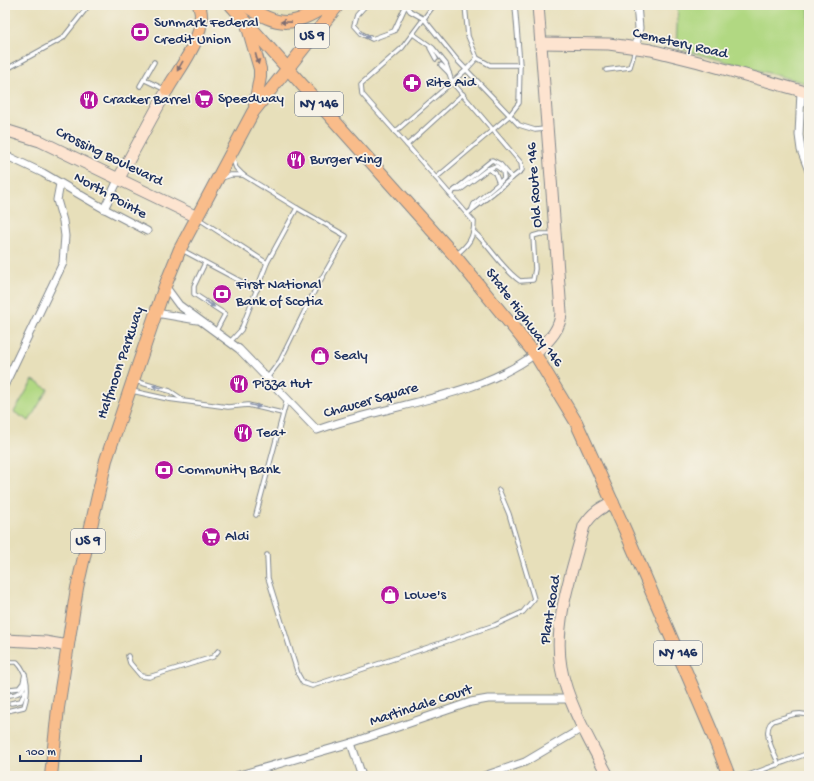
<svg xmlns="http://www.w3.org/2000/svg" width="814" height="781" viewBox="0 0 814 781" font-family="'Gochi Hand',sans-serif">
<rect width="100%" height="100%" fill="#f7f3e8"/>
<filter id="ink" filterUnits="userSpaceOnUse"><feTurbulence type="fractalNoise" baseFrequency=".025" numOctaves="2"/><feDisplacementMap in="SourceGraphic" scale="8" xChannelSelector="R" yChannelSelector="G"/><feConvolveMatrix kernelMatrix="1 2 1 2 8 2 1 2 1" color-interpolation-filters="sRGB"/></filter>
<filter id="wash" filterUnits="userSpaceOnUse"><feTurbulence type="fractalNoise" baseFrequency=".012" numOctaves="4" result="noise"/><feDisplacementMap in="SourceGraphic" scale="16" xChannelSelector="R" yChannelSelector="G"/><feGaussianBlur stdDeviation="0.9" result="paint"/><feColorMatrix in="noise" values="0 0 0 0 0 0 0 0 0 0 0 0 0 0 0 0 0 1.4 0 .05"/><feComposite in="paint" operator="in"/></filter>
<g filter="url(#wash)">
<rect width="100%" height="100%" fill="#e7dfba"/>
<!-- green -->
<g fill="#b1d882" stroke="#668470">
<path d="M678,5h131v79l-133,-36z"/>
<path d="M33,380l15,9 -19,32 -15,-9z"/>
</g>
</g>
<g filter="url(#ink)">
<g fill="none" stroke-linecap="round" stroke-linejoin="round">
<!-- lane casing -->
<g stroke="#81878c" stroke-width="5.5">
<g id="lane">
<path d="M366,5l-9,10 -3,10 8,9 10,5 22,-8 12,-26"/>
<path d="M406,5l4,6 14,8 34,42 61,64 16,5 10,-1"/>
<path d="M434,5l-32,43 -41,36 1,10 74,84 73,-62 10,-13 1,-38 -5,-60"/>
<path d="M465,5l3,31 9,22 13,7h30"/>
<path d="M413,34l20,14 13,16 6,18 69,81 1,7 -10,8"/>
<path d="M430,48l6,11"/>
<path d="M441,65l8,8"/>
<path d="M5,70l58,-32 26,-33"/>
<path d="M606,70l24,-3 5,-17"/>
<path d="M145,80l21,10"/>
<path d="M140,86l14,-24"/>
<path d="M395,132l71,-62 11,-12"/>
<path d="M407,145l56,-51"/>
<path d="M232,157l4,11 7,7 54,33 -30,55"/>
<path d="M488,169l8,-3 7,5 1,7 -5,5"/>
<path d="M222,178l9,-3h12"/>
<path d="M436,178l38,44c0,16 -6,23 -17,32"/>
<path d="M455,190h5l28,-21 7,4 4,10 -25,21 -2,5"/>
<path d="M450,194l42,-34 8,4 12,14 -45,36"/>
<path d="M199,219l68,44 -26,67 -11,12"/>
<path d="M474,232c17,15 27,36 46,49l13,-1 2,-11 -2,-33 7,-2h14"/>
<path d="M182,250l75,40"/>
<path d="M205,263l-11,23v8l31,20 -9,17"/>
<path d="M267,378l13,-17 35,-71 31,-54 -49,-28"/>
<path d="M135,381l35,10 12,8"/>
<path d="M132,391l36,8 60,8 20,-2 34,8"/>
<path d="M256,515l31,-116"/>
<path d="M267,555l1,23 30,96 5,9 9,3 183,-61 28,-13 11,-13 -25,-85 -10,-24"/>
<path d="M128,656l2,7 11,13 8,1 64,-20 5,-6"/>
<path d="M5,662h12c12,12 12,30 7,45l-17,4"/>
<path d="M10,689l9,-1 4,-5 2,-9"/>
<path d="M10,695c9,-1 12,-3 15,-11"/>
<path d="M11,703l10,-2 4,-10"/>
<path d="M779,765c-4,-11 -19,-35 -6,-44 4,-2 10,-3 15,-5 6,-2 15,-4 21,0"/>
<path d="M746,776l63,-23"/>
</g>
</g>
<!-- street casing -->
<g stroke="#81878c" stroke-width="9">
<g id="street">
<path d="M636,47l3,-19 -2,-23"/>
<path d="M801,91l-2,44 2,15 8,21"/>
<path d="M5,155l38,18 58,34 46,24"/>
<path d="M104,209l15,-31"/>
<path d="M165,286l14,19 60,44 78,81c69,-26 158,-31 218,-76"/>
<path d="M156,313l41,7"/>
<path d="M5,384l58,-121 2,-27 -2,-15 -6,-21 3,-16"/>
<path d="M351,743l11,33"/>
<path d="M236,776l115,-33 120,-41 17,-3h83"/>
<path d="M484,776l41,-14 59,-35"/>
</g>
</g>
<!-- secondary casing -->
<g stroke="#81878c" stroke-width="13">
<g id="secondary">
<path d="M541,43l68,1 42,6 48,12 110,31"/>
<path d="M5,130l35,11 157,76"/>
<path d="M119,178l48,-88"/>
<path d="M535,354c12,-12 26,-24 26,-42l-23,-307"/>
<path d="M5,640l40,2 23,4"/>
<path d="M608,776c-17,-33 -41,-73 -47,-109 -8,-47 12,-97 23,-141 8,-13 16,-18 29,-24"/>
</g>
</g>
<!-- primary casing -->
<g stroke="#81878c" stroke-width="14">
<g id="primary">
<path d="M231,5l224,251 80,98 41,68 49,108 86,200 18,46"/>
<path d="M245,5c35,24 48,21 83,0"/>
<path d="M247,24l13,45v8l-5,28"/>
<path d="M167,90c13,-23 42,-57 32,-85"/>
<path d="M51,776l7,-68 19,-120 29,-128 59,-174 15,-37 73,-137 85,-107"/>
</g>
</g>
<!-- lane -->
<use href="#lane" stroke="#fff" stroke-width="3.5"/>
<!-- street -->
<use href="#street" stroke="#fff" stroke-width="7"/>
<!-- secondary -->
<use href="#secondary" stroke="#fde4d0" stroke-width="11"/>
<!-- primary -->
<use href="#primary" stroke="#f9bc8a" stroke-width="12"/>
</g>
<!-- one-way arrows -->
<defs><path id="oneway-solid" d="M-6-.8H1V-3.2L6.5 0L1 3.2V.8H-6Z"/></defs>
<g fill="#7f6e72">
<use href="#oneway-solid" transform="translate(286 22) rotate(-179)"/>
<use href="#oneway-solid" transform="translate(257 59) rotate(74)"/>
<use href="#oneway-solid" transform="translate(180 66) rotate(120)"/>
</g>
<g fill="#8d97ae">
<use href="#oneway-solid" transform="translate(365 35) rotate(34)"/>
<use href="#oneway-solid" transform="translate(210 304) rotate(33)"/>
<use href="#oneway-solid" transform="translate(158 387) rotate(-166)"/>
<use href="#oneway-solid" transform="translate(255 406) rotate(14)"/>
</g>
</g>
<!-- icons -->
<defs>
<g id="bank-disc" transform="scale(1)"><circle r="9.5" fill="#b5179e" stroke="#f7f3e8"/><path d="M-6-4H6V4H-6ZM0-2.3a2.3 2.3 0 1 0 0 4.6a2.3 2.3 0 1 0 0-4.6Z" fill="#fff"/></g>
<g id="pharmacy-disc" transform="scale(1)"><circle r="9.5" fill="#b5179e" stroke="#f7f3e8"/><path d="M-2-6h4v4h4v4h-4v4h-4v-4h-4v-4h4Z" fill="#fff"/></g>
<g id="supermarket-disc" transform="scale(1)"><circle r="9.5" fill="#b5179e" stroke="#f7f3e8"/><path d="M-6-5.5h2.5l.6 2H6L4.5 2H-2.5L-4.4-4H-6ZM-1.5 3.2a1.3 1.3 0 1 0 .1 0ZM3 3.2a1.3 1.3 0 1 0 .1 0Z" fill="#fff"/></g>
<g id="restaurant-disc" transform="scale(1)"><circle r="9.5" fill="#b5179e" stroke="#f7f3e8"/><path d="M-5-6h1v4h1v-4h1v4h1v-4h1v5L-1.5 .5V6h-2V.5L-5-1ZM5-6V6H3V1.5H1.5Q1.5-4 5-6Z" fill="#fff"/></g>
<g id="shop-disc" transform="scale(1)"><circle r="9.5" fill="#b5179e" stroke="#f7f3e8"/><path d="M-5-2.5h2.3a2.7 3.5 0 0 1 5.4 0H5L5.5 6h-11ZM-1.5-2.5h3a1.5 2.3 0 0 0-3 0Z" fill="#fff"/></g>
</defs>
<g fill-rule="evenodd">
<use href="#bank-disc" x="140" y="32"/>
<use href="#pharmacy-disc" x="412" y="83"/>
<use href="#supermarket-disc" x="204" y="99"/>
<use href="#restaurant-disc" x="89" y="100"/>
<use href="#restaurant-disc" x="296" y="160"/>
<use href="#bank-disc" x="222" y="294"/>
<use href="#shop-disc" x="320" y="356"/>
<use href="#restaurant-disc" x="239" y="384"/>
<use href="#restaurant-disc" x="243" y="433"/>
<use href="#bank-disc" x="164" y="470"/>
<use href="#supermarket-disc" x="211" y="537"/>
<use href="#shop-disc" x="390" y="595"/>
</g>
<g text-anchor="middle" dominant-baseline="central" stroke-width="3.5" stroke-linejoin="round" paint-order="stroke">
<!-- shield labels -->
<g fill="#f7f3e8" stroke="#5d6a87" stroke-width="1">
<rect x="295" y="24" width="34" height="24" rx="3"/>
<rect x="295" y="92" width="48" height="24" rx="3"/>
<rect x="71" y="529" width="34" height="24" rx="3"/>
<rect x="654" y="641" width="48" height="24" rx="3"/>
</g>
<g font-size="14" font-weight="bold" fill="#1b2f5e">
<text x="312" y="36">US 9</text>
<text x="319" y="104">NY 146</text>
<text x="88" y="541">US 9</text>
<text x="678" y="653">NY 146</text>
</g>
<!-- poi labels -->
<g font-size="15" fill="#1b2f5e" stroke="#f7f3e8" text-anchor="start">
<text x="154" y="23">Sunmark Federal<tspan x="154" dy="17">Credit Union</tspan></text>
<text x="426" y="83">Rite Aid</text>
<text x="218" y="99">Speedway</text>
<text x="103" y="100">Cracker Barrel</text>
<text x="310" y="160">Burger King</text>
<text x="236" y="285">First National<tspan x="236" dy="17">Bank of Scotia</tspan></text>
<text x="334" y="356">Sealy</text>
<text x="253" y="384">Pizza Hut</text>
<text x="257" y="433">Tea+</text>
<text x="178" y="470">Community Bank</text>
<text x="225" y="537">Aldi</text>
<text x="404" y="595">Lowe's</text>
</g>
<!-- street labels -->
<g font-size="15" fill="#1b2f5e" stroke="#f7f3e8">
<text transform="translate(680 44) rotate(13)">Cemetery Road</text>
<text transform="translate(109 157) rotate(26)">Crossing Boulevard</text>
<text transform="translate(535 185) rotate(-94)">Old Route 146</text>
<text transform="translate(110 196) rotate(29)">North Pointe</text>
<text transform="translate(524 318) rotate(53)">State Highway 146</text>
<text transform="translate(121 363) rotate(-71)">Halfmoon Parkway</text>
<text transform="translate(371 401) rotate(-16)">Chaucer Square</text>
<text transform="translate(551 610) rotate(-81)">Plant Road</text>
<text transform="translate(421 706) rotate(-18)">Martindale Court</text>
</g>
</g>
<!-- margin -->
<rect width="814" height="781" fill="none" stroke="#f7f3e8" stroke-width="20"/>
<!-- scale -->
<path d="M20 755v6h121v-6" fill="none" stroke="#1b2f5e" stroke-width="2"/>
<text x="26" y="755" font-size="12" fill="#1b2f5e" stroke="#f7f3e8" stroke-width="3" paint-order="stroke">100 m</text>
</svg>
